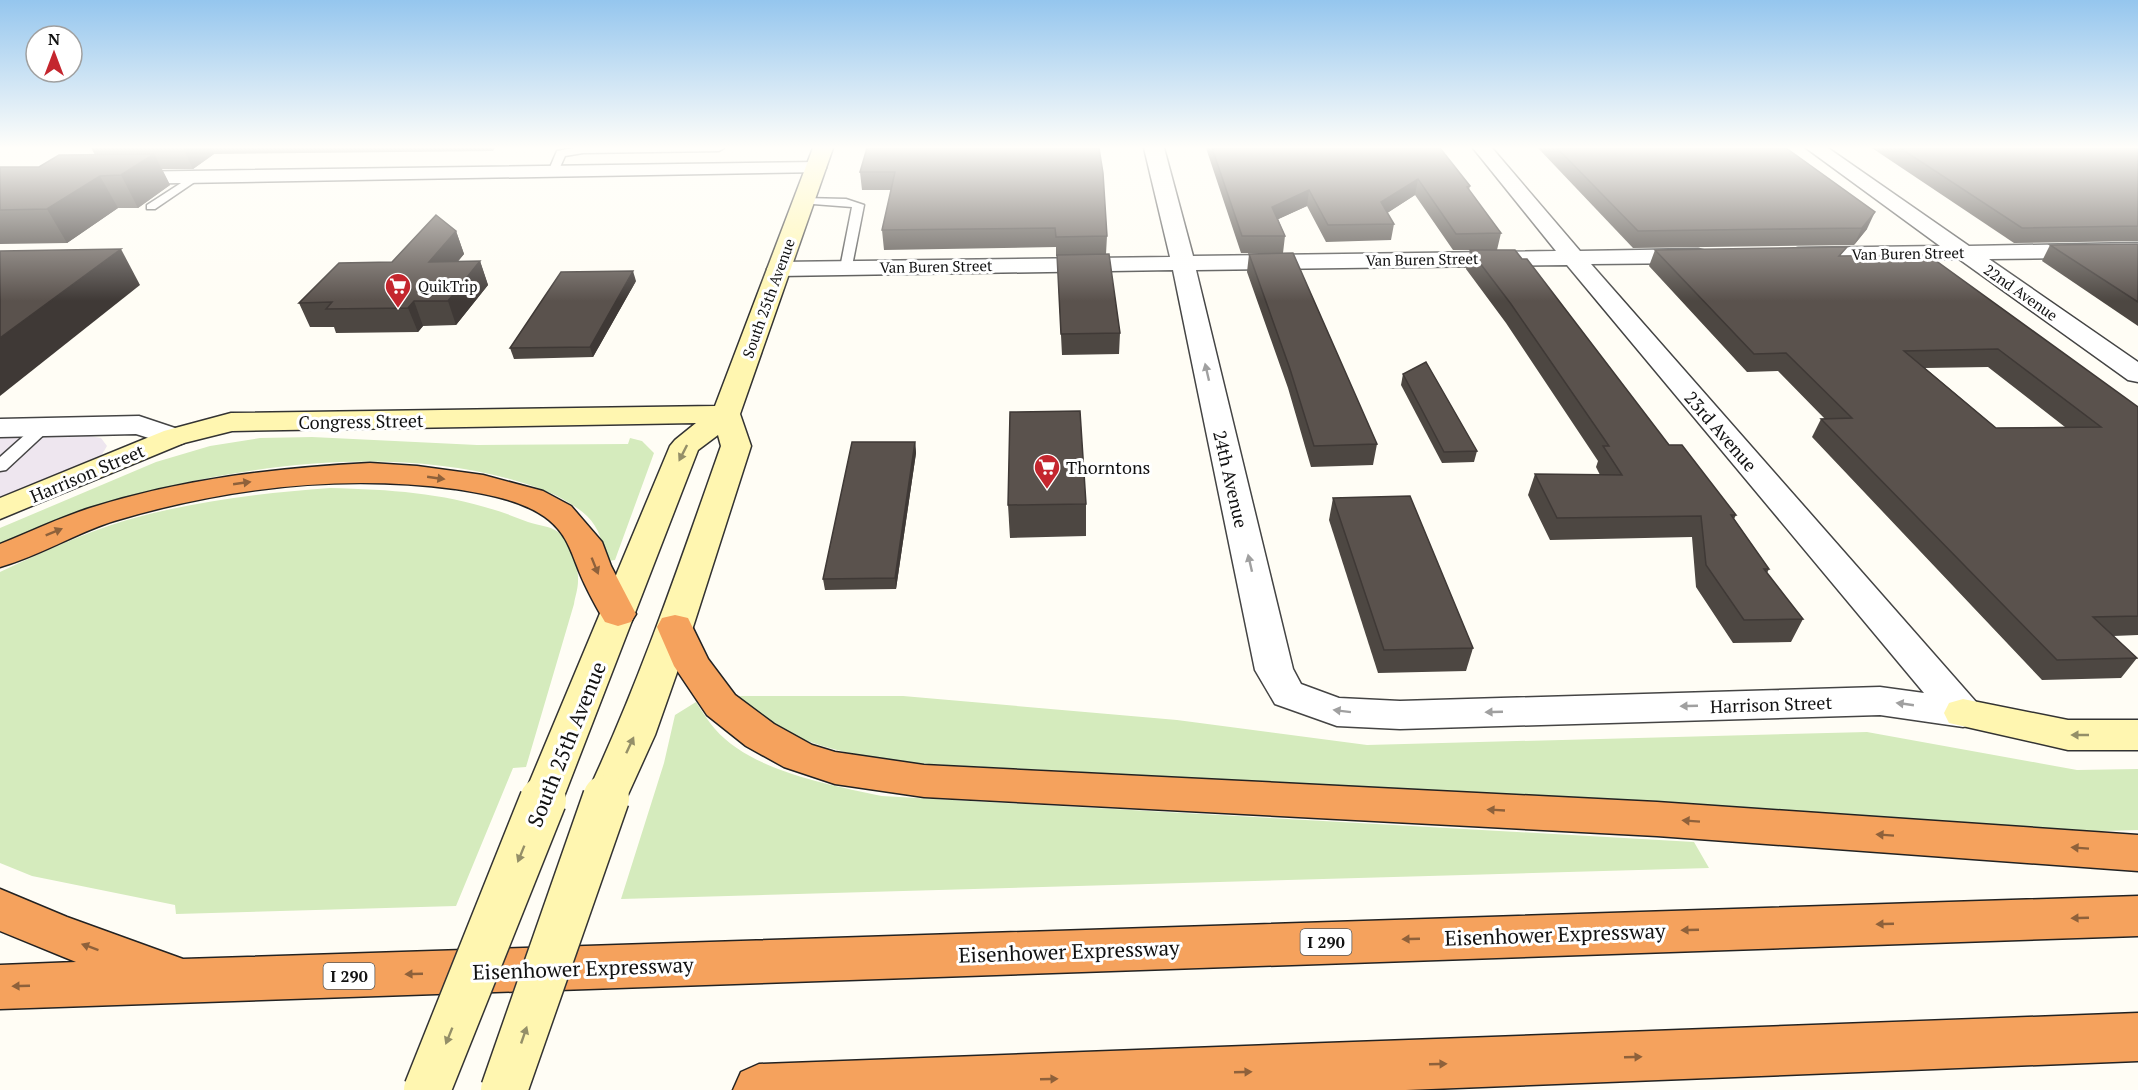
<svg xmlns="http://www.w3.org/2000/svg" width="2138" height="1090" viewBox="0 0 2138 1090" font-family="'PT Serif',serif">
<rect width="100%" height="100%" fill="#fffdf5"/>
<!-- industrial -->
<path fill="#eee6ef" d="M84,435l17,3 6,8 -6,10 -15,9 -86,35v-63z"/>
<!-- green -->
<g fill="#d5ebbd">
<path d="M312,437l165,8 151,-1 2,-6 12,3 12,12 -39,107 -7,1c-5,-16 -9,-34 -21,-45 -22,-20 -50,-29 -77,-37 -117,-32 -249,-16 -365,13 -50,12 -98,32 -145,53v-17l156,-66 54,-16 50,-8z"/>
<path d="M330,488c74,2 129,6 198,34 8,3 23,4 30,10 13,10 21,34 20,49 0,8 -3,16 -4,23l-48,163 -13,1 -57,138 -280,8 -1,-9 -143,-29 -32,-13v-291c41,-19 83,-39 127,-52 67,-19 134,-27 203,-32z"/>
<path d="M737,696h166l274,24 190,25 500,-13 210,38 61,-1v61l-65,2 -478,-33 -685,-36c-42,-6 -85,-12 -123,-31 -18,-9 -35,-23 -50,-36z"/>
<path d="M696,702c6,9 12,19 19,27 36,42 116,56 167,67l812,46 15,26 -1088,31 43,-136 11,-48z"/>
</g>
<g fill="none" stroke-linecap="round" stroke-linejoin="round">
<!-- lane casing -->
<g stroke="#444" stroke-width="3">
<g id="lane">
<path d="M573,148h151l-5,3 -136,2 -18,3 -8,18h-8l-1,-2 9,-21z"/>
<path d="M195,174l6,3 -2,2 -44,30h-8v-4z"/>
<path d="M804,198l42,1 18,6 -13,66h-10l-1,-3 12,-61 -52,-4 -2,-2z"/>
<path d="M43,422l8,5 -2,3 -43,40 -6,1v-14l37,-33z"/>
</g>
</g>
<!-- street casing -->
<g stroke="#444" stroke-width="3">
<g id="street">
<path d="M1144,148h20l29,108 363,-5 -83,-103h19l88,103 118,-2 8,2 3,5 -3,5 -8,2 -107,1 386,439 5,10 -5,10 -14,4 -83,-12 -480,14 -63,-3 -62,-22 -20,-34 -82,-400 -394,6 -8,-2 -4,-5 4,-5 8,-2 391,-5zM1567,265l10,12 347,416 -44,-6 -480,14 -61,-3 -38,-14 -8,-15 -97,-399z"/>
<path d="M1806,148h22l141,98 169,-3v14l-149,2 149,103v20l-10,-2 -169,-121 -161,3 -8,-2 -3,-5 3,-5 8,-2 142,-2z"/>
<path d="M816,162l7,2 3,4 -3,4 -702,12 -7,-2 -3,-4 3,-4 7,-2z"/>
<path d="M139,416l45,15 5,6 -5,6 -10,3 -38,-12 -136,3v-18z"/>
</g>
</g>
<!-- secondary casing -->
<g stroke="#333" stroke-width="3">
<g id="secondary">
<path d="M813,148h20l-93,266 11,32 -58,181 -38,108 -34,75 -15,5 -15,-5 -6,-12c54,-114 94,-233 136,-352l-3,-11 -20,15 -140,362 -15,5 -15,-5 -6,-12 148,-354 5,-6 21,-17 -464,8 -48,12 -184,76v-21l164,-67 67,-18 484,-7z"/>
<path d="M1963,699l105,21h70v30h-70l-119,-27 -5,-10 5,-10z"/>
</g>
</g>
<!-- highway casing -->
<g stroke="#222" stroke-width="3">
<g id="highway">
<path d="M370,463l47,3 66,9 60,16 28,15 31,36 9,24 25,48 -5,8 -13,4 -13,-4c-10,-17 -21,-37 -28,-56 -7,-18 -12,-33 -28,-46 -25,-20 -63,-26 -94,-31 -114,-15 -231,-1 -341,32 -39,12 -74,35 -114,46v-23c30,-12 59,-26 90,-36 91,-29 185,-40 280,-45z"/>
<path d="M675,615l13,3 20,41 27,36 39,29 38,21 23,7 89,13 733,37 481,33v36l-481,-35 -733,-39 -89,-13 -51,-17 -38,-21 -39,-31 -33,-49 -17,-39 5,-9z"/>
<path d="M0,889l67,28 116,42 1955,-63v40l-2138,73v-44l76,-3 -76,-31z"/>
<path d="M2138,1013v48l-732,29h-673l8,-18 18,-8z"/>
</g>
</g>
<!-- lane -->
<use href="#lane" fill="#fff" fill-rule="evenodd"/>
<!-- street -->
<use href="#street" fill="#fff" fill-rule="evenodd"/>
<!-- secondary -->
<use href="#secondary" fill="#fff6b0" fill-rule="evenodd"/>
<!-- highway -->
<use href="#highway" fill="#f5a25d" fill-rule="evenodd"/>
<!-- secondary-bridge casing -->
<g stroke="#333" stroke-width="49" stroke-linecap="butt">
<g id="secondary-bridge">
<path d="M427,1090l116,-290"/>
<path d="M504,1090l102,-292"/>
</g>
</g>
<!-- secondary-bridge -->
<use href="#secondary-bridge" stroke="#fff6b0" stroke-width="46"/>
</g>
<!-- wall -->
<g fill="#4d4742" fill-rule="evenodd">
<path d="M91,148h404l-2,3 -279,3 -21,15h-31l8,16 -32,23h-20l-51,35 -67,1v-77h39l56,-12z"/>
<path d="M867,148l240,88 -1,18 14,79 -1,21 -57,1 -5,-99h-1v-9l-172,3 -2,-20 9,-40h-29l-2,-18z"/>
<path d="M1206,148h234l30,38 -1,4 32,43 -4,17h-44l-38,-55 -28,18 7,11 -3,16 -65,2 -19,-36 -29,13 7,17 -2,17h-42z"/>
<path d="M1538,148h248l81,81 -13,16 -221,3z"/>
<path d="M1872,148h266v93l-124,2z"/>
<path d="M456,231l8,23 -6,7h22l8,24 -32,40 -33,1 -5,6 -82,1 -2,-6h-24l-11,-24 93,-41z"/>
<path d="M2138,244v82l-96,-65 8,-16z"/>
<path d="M1470,250l199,195 67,70 -2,4 35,50 -2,4 36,46 -12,23 -58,1 -37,-56 -4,-50 -142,3 -22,-45 7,-21 65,1 -4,-8 2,-6 -92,-138 -40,-54z"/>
<path d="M1655,250l188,6 295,151v228l-25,1 24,22 -16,20 -79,2 -230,-243 9,-18h4l-47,-48 -31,1 -98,-106zM1988,367l77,60 -69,1 -71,-60z"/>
<path d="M1249,254l128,190 -4,21 -62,2 -23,-79 -41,-116z"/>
<path d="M636,281l-43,76 -79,2 -4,-11z"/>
<path d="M1403,374l74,77 -3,11 -32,1 -41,-78z"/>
<path d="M915,442l1,11 -20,136 -71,1 -2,-11z"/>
<path d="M1333,498l140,150 -7,23 -88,2 -49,-153z"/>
<path d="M1086,504v32l-76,2 -2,-33z"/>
</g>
<!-- shaded-wall -->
<g fill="#3f3936">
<path d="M183,148h28l3,6 -21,15z"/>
<path d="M154,154l16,31 -32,23 -17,-33z"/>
<path d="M100,176l18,32 -51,35 -20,-34z"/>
<path d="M1418,179l-3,16 -37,24 3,-17z"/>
<path d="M1309,190l-2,16 -37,17 2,-16z"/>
<path d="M1875,212l-8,17 -13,16 8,-17z"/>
<path d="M456,231l8,23 -26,32 -9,-24z"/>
<path d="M121,249l19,36 -140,111v-58z"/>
<path d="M480,261l8,24 -32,40 -8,-24z"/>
<path d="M633,271l3,10 -43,76 -3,-10z"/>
<path d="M414,301l9,25 -5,6 -10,-24z"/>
<path d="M915,442l1,11 -20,136 -1,-11z"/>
</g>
<!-- building -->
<g fill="#5a524d" stroke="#3f3936" stroke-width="1.5" fill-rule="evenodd">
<path d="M867,148h232l4,25 4,63 -51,1 -1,-9 -173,2 13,-58h-35z"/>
<path d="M1212,148h228l30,38 -3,1 34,46 -45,1 -38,-55 -37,23 13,22 -66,1 -19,-35 -37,17 13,29h-43z"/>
<path d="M1557,148h229l89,64 -13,16 -224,3z"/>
<path d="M1900,148h238v78l-116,2z"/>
<path d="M154,154l-33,21 -21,1 -53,33 -47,1v-43h39l20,-12z"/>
<path d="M436,215l20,16 -27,31 51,-1 -32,40h-34l-6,7 -82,1 6,-7 -33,1 40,-40 53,-1z"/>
<path d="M2138,244v58l-88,-57z"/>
<path d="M1847,247l-8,9 89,-1 210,152v209l-45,1 44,41 -80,2 -236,-241 31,-1 -66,-65 -32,1 -99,-104zM1998,349l103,78 -105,1 -92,-77z"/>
<path d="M121,249l-121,89v-87z"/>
<path d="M1470,250h45l7,9h5l142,186h13l54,70h-5l38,54h-5l39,50 -59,1 -38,-55 -5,-49 -144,2 -22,-44 87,1 -19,-29h6l-98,-142z"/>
<path d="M1293,253l84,191 -63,2 -24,-77 -41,-115z"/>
<path d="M1109,254l11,79 -59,1 -4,-79z"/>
<path d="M633,271l-43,76 -80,1 51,-76z"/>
<path d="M1426,362l51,89 -33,1 -41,-78z"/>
<path d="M1080,411l6,93 -78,1 2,-93z"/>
<path d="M852,442h63l-20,136 -72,1z"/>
<path d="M1410,496l63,152 -89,2 -51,-152z"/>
</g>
<!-- one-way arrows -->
<defs><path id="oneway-solid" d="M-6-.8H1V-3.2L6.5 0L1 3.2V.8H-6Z" transform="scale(1.5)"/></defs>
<g fill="#a0a0a0">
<use href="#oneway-solid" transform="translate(1207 372) rotate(-103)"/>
<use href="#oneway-solid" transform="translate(1250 563) rotate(-103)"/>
<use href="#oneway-solid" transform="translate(1905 704) rotate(-172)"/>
<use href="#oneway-solid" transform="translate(1689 706) rotate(178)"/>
<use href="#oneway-solid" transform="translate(1342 711) rotate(-173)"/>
<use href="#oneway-solid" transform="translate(1494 712) rotate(178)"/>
</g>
<g fill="#948f68">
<use href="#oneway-solid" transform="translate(683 453) rotate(117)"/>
<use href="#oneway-solid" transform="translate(2080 735) rotate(180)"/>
<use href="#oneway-solid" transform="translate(630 745) rotate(-65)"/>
<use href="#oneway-solid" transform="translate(521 854) rotate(112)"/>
<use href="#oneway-solid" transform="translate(524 1035) rotate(-71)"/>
<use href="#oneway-solid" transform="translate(449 1036) rotate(112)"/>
</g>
<g fill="#8e613b">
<use href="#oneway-solid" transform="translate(436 478) rotate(8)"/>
<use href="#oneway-solid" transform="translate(242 483) rotate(-8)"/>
<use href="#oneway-solid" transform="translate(54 532) rotate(-22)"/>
<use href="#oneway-solid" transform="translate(595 566) rotate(68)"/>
<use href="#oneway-solid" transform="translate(1496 810) rotate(-177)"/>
<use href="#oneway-solid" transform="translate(1691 821) rotate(-176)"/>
<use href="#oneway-solid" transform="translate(1885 835) rotate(-176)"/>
<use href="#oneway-solid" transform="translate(2080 848) rotate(-176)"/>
<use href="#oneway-solid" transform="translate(2080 918) rotate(178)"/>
<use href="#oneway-solid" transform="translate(1885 924) rotate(178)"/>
<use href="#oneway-solid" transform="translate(1690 930) rotate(178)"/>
<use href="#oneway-solid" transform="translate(1411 939) rotate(178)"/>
<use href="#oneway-solid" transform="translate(90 947) rotate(-160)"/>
<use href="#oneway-solid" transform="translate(414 974) rotate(178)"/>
<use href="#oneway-solid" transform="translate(21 986) rotate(178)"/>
<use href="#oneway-solid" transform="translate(1633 1057) rotate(-2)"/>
<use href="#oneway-solid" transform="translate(1438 1064) rotate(-2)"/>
<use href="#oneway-solid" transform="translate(1243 1072) rotate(-2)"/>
<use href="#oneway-solid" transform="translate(1049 1079) rotate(-2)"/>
</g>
<!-- sky -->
<linearGradient id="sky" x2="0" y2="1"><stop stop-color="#95c6ee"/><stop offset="0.49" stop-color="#fffefa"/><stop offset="1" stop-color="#fffefa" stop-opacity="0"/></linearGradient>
<rect width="2138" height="301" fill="url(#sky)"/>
<!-- icons -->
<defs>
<g id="supermarket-pin" transform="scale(1.35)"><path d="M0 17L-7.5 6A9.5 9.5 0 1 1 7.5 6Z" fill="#c4262e" stroke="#fff"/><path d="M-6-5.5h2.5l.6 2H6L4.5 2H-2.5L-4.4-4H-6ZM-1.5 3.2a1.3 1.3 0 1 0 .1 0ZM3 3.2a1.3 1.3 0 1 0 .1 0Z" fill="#fff"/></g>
</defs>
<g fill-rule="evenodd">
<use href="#supermarket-pin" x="398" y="286"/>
<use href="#supermarket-pin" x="1047" y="467"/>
</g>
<g text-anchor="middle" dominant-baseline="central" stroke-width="6" stroke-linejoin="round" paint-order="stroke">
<!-- far-street labels -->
<g font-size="15" fill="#111" stroke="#fff">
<text transform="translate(1908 253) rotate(-1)">Van Buren Street</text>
<text transform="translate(1422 259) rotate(-1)">Van Buren Street</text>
<text transform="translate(936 266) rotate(-1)">Van Buren Street</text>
<text transform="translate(2021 292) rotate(35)">22nd Avenue</text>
<text transform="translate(768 298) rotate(-70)">South 25th Avenue</text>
</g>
<!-- far-poi labels -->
<g font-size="15" fill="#111" stroke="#fff" text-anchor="start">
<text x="418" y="286">QuikTrip</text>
</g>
<!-- shield labels -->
<g fill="#fff" stroke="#585858" stroke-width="1.5">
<rect x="1300.5" y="929" width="51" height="26" rx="4.5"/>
<rect x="323.5" y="963" width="51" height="26" rx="4.5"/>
</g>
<g font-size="16" font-weight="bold" fill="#111">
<text x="1326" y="942">I 290</text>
<text x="349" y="976">I 290</text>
</g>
<!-- street labels -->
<g font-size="18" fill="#111" stroke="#fff">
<text transform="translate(361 421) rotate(-1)">Congress Street</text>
<text transform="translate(1721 431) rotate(49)">23rd Avenue</text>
<text transform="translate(87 473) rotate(-23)">Harrison Street</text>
<text transform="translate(1231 479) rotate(77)">24th Avenue</text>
<text transform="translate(1771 704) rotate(-2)">Harrison Street</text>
</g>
<!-- poi labels -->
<g font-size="18" fill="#111" stroke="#fff" text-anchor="start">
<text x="1066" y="467">Thorntons</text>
</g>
<!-- near-street labels -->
<g font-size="21" fill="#111" stroke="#fff">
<text transform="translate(566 744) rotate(-68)">South 25th Avenue</text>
<text transform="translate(1555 934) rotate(-2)">Eisenhower Expressway</text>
<text transform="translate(1069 951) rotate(-2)">Eisenhower Expressway</text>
<text transform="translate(583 968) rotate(-2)">Eisenhower Expressway</text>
</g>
</g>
<!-- north arrow -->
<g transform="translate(54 54)"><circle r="28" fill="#ffffff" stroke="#a0a0a0" stroke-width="1.5"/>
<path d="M0-4.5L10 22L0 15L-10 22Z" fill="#c4262e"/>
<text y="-9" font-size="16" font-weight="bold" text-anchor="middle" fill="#111111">N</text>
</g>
</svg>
